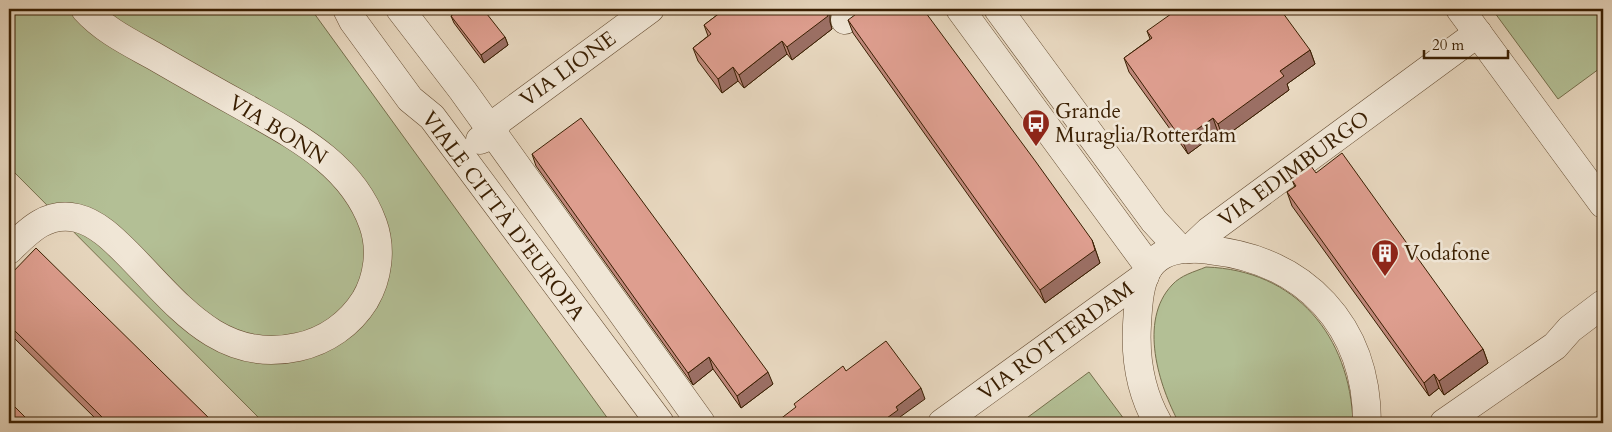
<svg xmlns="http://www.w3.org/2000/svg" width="1612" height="432" viewBox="0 0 1612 432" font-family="Cardo,serif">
<rect width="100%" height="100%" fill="#e8d8c0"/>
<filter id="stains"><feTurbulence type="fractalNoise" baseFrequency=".004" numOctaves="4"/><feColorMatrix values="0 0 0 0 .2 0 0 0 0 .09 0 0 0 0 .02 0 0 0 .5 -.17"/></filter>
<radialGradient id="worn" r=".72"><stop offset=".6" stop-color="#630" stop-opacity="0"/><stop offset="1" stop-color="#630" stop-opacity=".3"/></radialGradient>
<!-- green -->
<g fill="#b3bf95" stroke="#766f4c">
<path d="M9,9h302l300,414h-347l-255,-256z"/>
<path d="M1492,9h110l1,57 -45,33z"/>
<path d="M1206,267c90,3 144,69 147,156h-174c-20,-37 -41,-102 -7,-138 9,-10 22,-13 34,-18z"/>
<path d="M1089,372l38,51h-107z"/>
</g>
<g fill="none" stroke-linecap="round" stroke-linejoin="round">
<!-- minor casing -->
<g stroke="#664d32" stroke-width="29">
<g id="minor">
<path d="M347,9l6,12 57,78 22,18 228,306"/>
<path d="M400,9l63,82 238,332"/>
<path d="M960,9l189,258"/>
<path d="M998,9l156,212 26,28"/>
<path d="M1460,9l143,195"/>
<path d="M845,20l14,-11"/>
<path d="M480,140l13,-5 5,-14 152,-112"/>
<path d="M1190,249l19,-18 269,-198"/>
<path d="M9,250c19,-19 38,-39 68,-32 20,5 36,21 50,35 49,49 92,112 171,94 28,-6 52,-23 67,-47 13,-22 17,-51 8,-76 -21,-59 -76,-87 -127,-116 -31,-17 -61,-34 -92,-52 -25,-14 -50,-26 -69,-47"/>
<path d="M942,423l203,-147"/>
<path d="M1158,423c-17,-30 -23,-64 -21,-98 1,-18 2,-44 13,-59 13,-18 38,-19 59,-16 96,10 158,75 158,173"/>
<path d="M1444,423l111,-77 15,-17 33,-25"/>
</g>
</g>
<!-- minor -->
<use href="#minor" stroke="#f0e6d6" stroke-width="28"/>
</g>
<!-- wall -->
<g fill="#bf887b" stroke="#3a1f02">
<path d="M725,9h110l-5,6v7l2,7 -40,31 -5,-6 -43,34 -6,-7 -16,12 -24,-32 -5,-13 15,-12 -4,-11z"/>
<path d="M451,16l54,21 3,8 -24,18 -30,-40z"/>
<path d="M848,20l244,220 8,23 -55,40 -192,-270z"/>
<path d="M1147,31l163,19 5,14 -28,20 2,6 -66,48 -5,-6 -30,22 -59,-82 -5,-14 26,-19z"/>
<path d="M532,154l241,230 -32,24 -28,-39 -20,16 -157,-219z"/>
<path d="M1316,173l167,176 5,14 -44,32 -5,-7 -10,8 -137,-190 -5,-14 8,-5 -3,-7z"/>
<path d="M9,276l205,147h-114l-91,-90z"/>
</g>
<!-- shaded-wall -->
<g fill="#9b6f64" stroke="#3a1f02">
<path d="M825,9h10l-5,6v7l2,7 -40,31 -5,-13z"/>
<path d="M505,37l3,8 -24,18 -3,-8z"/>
<path d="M782,41l5,13 -43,34 -5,-13z"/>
<path d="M1310,50l5,14 -28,20 2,6 -66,48 -5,-14 62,-53z"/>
<path d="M733,67l5,14 -16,12 -4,-14z"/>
<path d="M1213,118l5,14 -30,22 -6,-14z"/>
<path d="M1092,240l8,23 -55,40 -5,-13z"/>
<path d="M1483,349l5,14 -44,32 -5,-14z"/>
<path d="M709,357l4,12 -20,16 -5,-12z"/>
<path d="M768,372l5,12 -32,24 -4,-12z"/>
<path d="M1434,374l5,14 -10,8 -5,-13z"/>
<path d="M921,388l4,11 -25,18 2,3 -4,3h-18l16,-16z"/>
</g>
<!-- building -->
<g fill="#de9e8f" stroke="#3a1f02">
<path d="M460,9h23l22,28 -24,18 -30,-39z"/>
<path d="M725,9h100l3,7 -41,31 -5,-6 -43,34 -6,-8 -15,12 -25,-31 18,-14 -7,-9z"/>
<path d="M863,9h60l113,153 56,78 3,10 -55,40 -192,-270z"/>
<path d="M1178,9h102l30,41 -30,21 4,5 -66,48 -5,-6 -31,22 -58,-82 28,-20 -5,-7z"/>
<path d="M581,118l187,254 -31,24 -28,-39 -21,16 -156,-219z"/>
<path d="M1342,153l141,196 -44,32 -5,-7 -10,9 -137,-191 9,-6 -4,-6 19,-14 5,7z"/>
<path d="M36,248l178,175h-106l-99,-98v-49z"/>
<path d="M886,341l35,47 -25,19 2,3 -18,13h-105l21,-16 -2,-3 49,-38 3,5z"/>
<path d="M9,401l22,22h-22z"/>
</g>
<!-- icons -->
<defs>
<g id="bus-pin" transform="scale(1.4375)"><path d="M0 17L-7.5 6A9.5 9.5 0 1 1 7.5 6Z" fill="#8f2418" stroke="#f0e6d6"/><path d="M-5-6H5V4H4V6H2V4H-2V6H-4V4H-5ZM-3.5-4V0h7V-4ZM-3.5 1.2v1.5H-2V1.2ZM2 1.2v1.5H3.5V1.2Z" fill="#fff"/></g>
<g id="building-pin" transform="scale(1.4375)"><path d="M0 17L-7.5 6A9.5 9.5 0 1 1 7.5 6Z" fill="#8f2418" stroke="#f0e6d6"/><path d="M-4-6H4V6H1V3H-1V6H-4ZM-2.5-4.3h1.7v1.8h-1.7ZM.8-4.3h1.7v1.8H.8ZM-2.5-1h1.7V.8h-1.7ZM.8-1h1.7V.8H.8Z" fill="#fff"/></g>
</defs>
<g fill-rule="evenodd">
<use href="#bus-pin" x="1036" y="123"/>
<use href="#building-pin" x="1385" y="253"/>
</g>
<g text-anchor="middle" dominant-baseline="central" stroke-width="5" stroke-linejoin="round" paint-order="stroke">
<!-- street labels -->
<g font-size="21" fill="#3a1f02" stroke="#f0e6d6">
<text transform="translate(568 69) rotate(-36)">VIA LIONE</text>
<text transform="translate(278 130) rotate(32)">VIA BONN</text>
<text transform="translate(1294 169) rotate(-36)">VIA EDIMBURGO</text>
<text transform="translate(503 216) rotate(53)">VIALE CITTÀ D'EUROPA</text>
<text transform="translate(1056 341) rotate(-36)">VIA ROTTERDAM</text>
</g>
<!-- poi labels -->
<g font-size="21" fill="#3a1f02" stroke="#f0e6d6" text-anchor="start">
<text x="1055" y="111">Grande<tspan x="1055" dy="24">Muraglia/Rotterdam</tspan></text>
<text x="1404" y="253">Vodafone</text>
</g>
</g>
<!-- margin -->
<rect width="1612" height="432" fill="none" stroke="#e8d8c0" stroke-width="30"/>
<rect x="10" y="10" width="1592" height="412" fill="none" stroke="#3a1f02" stroke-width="2.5"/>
<rect x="15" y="15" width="1582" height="402" fill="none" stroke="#3a1f02"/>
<!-- scale -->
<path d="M1424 50v8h84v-8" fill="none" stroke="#3a1f02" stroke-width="2.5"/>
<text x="1432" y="50" font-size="15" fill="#3a1f02" stroke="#f0e6d6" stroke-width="4" paint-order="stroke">20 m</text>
<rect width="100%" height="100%" filter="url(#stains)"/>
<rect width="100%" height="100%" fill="url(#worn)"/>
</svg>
